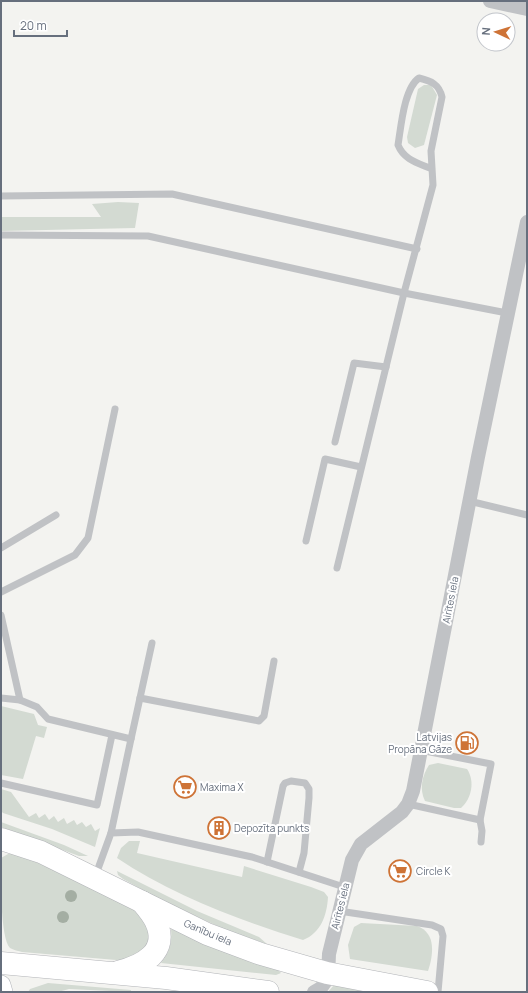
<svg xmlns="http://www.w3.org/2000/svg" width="528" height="993" viewBox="0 0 528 993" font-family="Manrope,sans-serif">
<rect width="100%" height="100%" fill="#f3f3f0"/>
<!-- green -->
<g fill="#d3dad2">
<path d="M424,85h7l6,10 -13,50 -9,3 -7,-5 -1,-6 11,-48z"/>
<path d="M118,202l21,1 -4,25 -134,3v-14h100l-9,-13z"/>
<path d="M1,706l33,8 4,11 9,2 -3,11 -8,-2 -13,43 -22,-4z"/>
<path d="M438,763l29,6c8,12 5,29 -6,39h-7l-29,-7c-6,-12 -3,-25 4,-36z"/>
<path d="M1,789l10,3 18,25 7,-4 3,5 6,-4 4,6 5,-4 4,6 6,-4 3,6 7,-4 3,5 5,-3 4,5 5,-3 4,7 5,-3 -5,19 -43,-18 -49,-16 -2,-2z"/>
<path d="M1,822l63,23 24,11h-9l-78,-29z"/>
<path d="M129,841h11l-3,12 105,24 2,-11 67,21 13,5 4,5c-1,18 -7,36 -25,43 -64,-20 -131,-45 -186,-82l4,-10z"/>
<path d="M8,854h11l117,55 13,14 -1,25 -20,13 -106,-9c-3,-1 -9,-2 -12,-4 -10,-10 -9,-72 -9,-90z"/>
<path d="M117,871l80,40 62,26 8,7 -43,-15 -61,-28 -40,-22 -5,-4z"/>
<path d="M361,923l56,3c20,7 16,30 11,45l-78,-12 -2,-14 6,-18z"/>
<path d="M171,929l106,40 4,4 -5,2 -115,-12c9,-11 11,-20 10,-34z"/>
<path d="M48,983l83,7v2l-62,-3 -11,3h-30l2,-3z"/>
<path d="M334,985l39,7h-45z"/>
</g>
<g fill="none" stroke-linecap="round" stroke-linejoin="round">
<!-- secondary casing -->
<g stroke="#b2b5ba" stroke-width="20">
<path id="secondary" d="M1,985l2,7"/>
</g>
<!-- highway casing -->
<g stroke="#b2b4b8" stroke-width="23">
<g id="highway">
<path d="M1,839l40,13 166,82 54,20 66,19 100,19"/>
<path d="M1,963l165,15 102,14"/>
<path d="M118,972c24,-6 52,-20 38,-50 -3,-7 -9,-14 -14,-20"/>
</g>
</g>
<!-- lane -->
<g stroke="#c0c2c5" stroke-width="7">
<path d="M1,196l171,-2 245,55"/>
<path d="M1,235l147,1 256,57 103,20"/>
<path d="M335,442l19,-79 32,4"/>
<path d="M469,501l58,14"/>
<path d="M306,541l19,-82 36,8"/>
<path d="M1,548l55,-33"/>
<path d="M337,568l67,-275 29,-108 -2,-34 11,-54c-3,-13 -11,-16 -23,-19 -15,10 -18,49 -21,67 6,15 20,18 34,24"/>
<path d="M1,592l74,-37 13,-17 27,-129"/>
<path d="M1,615l19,85 -19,-2"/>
<path d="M140,698l119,23 5,-5 10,-55"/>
<path d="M20,700l17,7 11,12 83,20 21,-96"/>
<path d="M1,783l96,22 15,-70"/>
<path d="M408,804l72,16 11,-56 -71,-14"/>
<path d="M480,820l2,11 -1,11"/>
<path d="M111,833l20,-94"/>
<path d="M267,862l16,-76 2,-3 6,-2 14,2 4,6v9l-5,55 -5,19"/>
<path d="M95,877l16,-44 27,-1 114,25 92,30"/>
<path d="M339,911l93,14 9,4 2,7 -5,56"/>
</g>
<!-- street -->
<g stroke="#c0c2c5" stroke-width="14">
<path d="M490,1l37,8"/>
<path d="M314,992l7,-4 7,-10 1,-24 23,-94 9,-16 41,-32 6,-8 5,-13 65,-334 49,-235"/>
</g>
<!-- secondary -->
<use href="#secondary" stroke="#fff" stroke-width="19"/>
<!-- highway -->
<use href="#highway" stroke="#fff" stroke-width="22"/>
</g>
<!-- trees -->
<g fill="#a4aea3">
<circle cx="71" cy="896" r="6"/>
<circle cx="63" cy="917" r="6"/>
</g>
<!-- icons -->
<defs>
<g id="fuel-ring" transform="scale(1.15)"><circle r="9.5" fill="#fff" stroke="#ce7336" stroke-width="1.5"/><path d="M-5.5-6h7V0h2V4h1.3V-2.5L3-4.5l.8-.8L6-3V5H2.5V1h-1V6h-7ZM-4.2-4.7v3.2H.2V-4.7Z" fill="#ce7336"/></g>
<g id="supermarket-ring" transform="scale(1.15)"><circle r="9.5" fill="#fff" stroke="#ce7336" stroke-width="1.5"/><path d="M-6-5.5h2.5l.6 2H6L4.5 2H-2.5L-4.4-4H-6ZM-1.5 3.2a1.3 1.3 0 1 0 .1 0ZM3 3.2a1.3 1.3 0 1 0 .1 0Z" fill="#ce7336"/></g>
<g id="building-ring" transform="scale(1.15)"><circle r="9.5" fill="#fff" stroke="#ce7336" stroke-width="1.5"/><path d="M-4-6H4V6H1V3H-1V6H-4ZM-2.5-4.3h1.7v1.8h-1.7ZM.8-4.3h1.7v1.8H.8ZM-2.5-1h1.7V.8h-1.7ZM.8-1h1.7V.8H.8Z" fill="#ce7336"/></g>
</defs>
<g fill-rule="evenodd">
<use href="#fuel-ring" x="467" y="743"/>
<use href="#supermarket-ring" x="185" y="787"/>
<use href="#building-ring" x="219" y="828"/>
<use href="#supermarket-ring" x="400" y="871"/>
</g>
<g text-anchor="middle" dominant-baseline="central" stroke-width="4" stroke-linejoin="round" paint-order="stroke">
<!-- street labels -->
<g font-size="10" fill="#666f7d" stroke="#fff">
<text transform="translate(450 600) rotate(-79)">Airītes iela</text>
<text transform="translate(340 906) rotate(-76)">Airītes iela</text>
<text transform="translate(208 932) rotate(23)">Ganību iela</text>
</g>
<!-- poi labels -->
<g font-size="10" fill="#666f7d" stroke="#fff" text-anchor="start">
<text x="452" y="737" text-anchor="end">Latvijas<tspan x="452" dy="12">Propāna Gāze</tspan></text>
<text x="200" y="787">Maxima X</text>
<text x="234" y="828">Depozīta punkts</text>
<text x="416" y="871">Circle K</text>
</g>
</g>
<!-- border -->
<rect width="528" height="993" fill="none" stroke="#666f7d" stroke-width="4"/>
<!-- north arrow -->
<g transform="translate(496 32) rotate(274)"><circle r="19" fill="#ffffff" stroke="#c2c5cb"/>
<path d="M0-3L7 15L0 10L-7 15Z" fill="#ce7336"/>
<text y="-6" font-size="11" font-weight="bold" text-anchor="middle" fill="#666f7d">N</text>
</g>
<!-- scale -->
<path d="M14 30v6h53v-6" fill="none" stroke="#666f7d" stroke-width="2"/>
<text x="20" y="30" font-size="12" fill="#666f7d" stroke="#ffffff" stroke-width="3" paint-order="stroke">20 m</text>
</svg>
